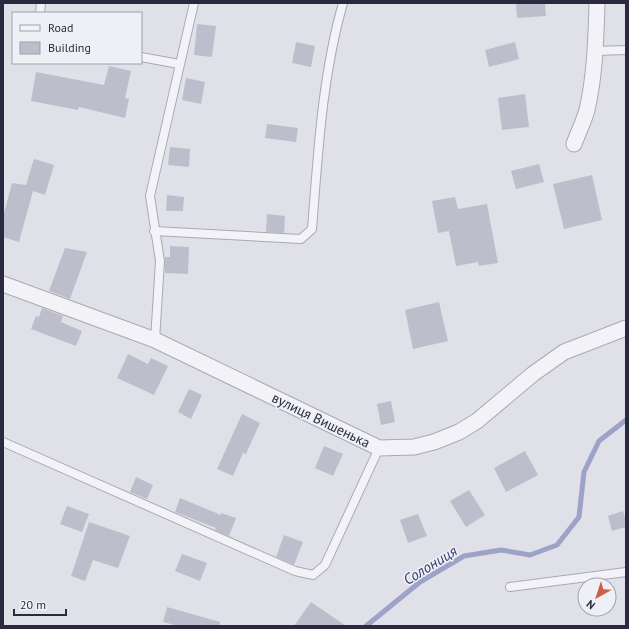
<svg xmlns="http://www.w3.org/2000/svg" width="629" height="629" viewBox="0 0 629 629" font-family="'PT Sans',sans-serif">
<rect width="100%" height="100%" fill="#e0e0e8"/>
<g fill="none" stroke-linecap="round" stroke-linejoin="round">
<!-- stream -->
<path stroke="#9ca2c8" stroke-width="5" d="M366,626l54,-44 44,-26 37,-6 29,5 27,-10 22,-28 5,-45 15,-31 27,-21"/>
</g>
<!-- building -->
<g fill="#bdbecb">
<path d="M516,3h29l1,13 -29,2z"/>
<path d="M197,24l19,2 -4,31 -18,-2z"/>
<path d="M296,42l19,4 -4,21 -19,-4z"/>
<path d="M515,42l4,17 -30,8 -4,-17z"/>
<path d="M109,66l22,5 -6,27 4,1 -4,19 -46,-11 -1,3 -47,-9 5,-29 68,13z"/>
<path d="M186,78l19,4 -4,22 -19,-4z"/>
<path d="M525,94l4,33 -27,3 -4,-32z"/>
<path d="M267,124l31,4 -2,14 -31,-4z"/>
<path d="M170,147l20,2 -1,18 -21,-2z"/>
<path d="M34,159l20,6 -9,30 -12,-4 -14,51 -16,-5v-20l9,-34 14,2z"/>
<path d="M539,164l5,18 -28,7 -5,-18z"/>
<path d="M592,175l10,45 -38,9 -11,-45z"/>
<path d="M167,195l17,2 -1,14h-17z"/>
<path d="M455,197l3,12 29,-5 11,59 -19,3 -1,-4 -22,4 -7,-35 -11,2 -6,-32z"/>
<path d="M267,214l18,2 -1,17 -18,-1z"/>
<path d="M170,246l19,1 -1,27 -23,-1v-16h5z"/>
<path d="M65,248l22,4 -17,47 -21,-8z"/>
<path d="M439,302l9,39 -35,8 -8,-39z"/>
<path d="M42,308l21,8 -2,6 21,9 -6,15 -45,-17 5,-13 3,1z"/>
<path d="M128,354l20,10 3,-6 17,8 -14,29 -37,-17z"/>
<path d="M189,389l13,6 -11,24 -13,-7z"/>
<path d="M391,401l4,21 -14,3 -4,-21z"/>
<path d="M242,414l18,9 -14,31 -3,-1 -10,23 -16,-7z"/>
<path d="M324,446l19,8 -10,22 -18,-8z"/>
<path d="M525,451l13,24 -32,17 -12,-24z"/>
<path d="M136,477l17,8 -6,14 -17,-7z"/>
<path d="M469,490l16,25 -19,12 -16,-26z"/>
<path d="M180,498l41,17v-2l15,5 -7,18 -14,-6 1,-2 -41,-16z"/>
<path d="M67,506l22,8 -7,18 -22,-8z"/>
<path d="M623,511l3,9v7l-14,4 -4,-15z"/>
<path d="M418,514l9,22 -19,7 -8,-23z"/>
<path d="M89,522l41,14 -12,32 -25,-8 -8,21 -14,-5z"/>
<path d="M284,535l19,7 -9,23 -18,-8z"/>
<path d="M182,554l25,9 -7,18 -25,-10z"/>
<path d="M311,602l35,24h-52z"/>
<path d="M167,607l53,15v4h-41l-16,-4z"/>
</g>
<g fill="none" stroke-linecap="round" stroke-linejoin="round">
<!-- lane casing -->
<g stroke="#a9a9b5" stroke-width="10">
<g id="lane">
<path d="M40,13l1,-10"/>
<path d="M595,51l31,-1"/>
<path d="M141,57l38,7"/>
<path d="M154,231l147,8 11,-10c6,-75 10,-153 31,-226"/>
<path d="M155,340l5,-79 -10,-65 44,-193"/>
<path d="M3,442l292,129 18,4 12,-10 54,-117"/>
<path d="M510,587l116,-15"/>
</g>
</g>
<!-- street casing -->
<g stroke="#a9a9b5" stroke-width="17">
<g id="street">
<path d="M574,144c4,-11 10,-23 13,-34 8,-35 9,-71 10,-107"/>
<path d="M3,284l152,56 224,108 35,-1 20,-5 25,-10 18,-11 56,-47 31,-22 62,-24"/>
</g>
</g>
<!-- lane -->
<use href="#lane" stroke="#f2f2f7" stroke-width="8"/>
<!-- street -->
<use href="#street" stroke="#f2f2f7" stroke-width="15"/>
</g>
<g text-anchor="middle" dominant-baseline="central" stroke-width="3" stroke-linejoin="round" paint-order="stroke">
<!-- street labels -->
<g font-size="14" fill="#292a3f" stroke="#eff0f6">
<text transform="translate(321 420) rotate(26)">вулиця Вишенька</text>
</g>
<!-- water labels -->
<g font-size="15" font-style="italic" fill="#343b72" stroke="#eff0f6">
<text transform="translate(430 565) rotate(-32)">Солониця</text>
</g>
</g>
<!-- border -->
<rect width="629" height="629" fill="none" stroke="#292a3f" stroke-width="8"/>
<!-- legend -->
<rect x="12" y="12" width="130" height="52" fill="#eff0f6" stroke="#a0a1ad"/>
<rect x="20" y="25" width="20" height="6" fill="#f2f2f7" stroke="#a0a1ad"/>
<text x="48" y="32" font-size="12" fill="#292a3f">Road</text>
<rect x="20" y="42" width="20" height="12" fill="#bdbecb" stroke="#a0a1ad"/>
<text x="48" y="52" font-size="12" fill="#292a3f">Building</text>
<!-- north arrow -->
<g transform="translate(597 597) rotate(219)"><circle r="19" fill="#eff0f6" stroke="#a0a1ad"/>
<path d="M0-3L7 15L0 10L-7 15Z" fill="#cb6048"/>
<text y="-6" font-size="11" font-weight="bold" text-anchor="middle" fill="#292a3f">N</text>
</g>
<!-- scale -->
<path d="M14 609v6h52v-6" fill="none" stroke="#292a3f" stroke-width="2"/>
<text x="20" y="609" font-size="12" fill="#292a3f" stroke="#eff0f6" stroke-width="3" paint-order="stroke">20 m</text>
</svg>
